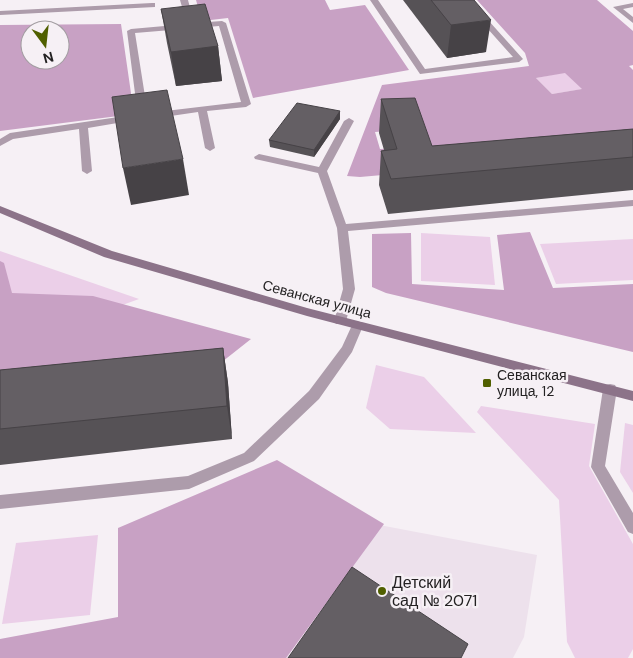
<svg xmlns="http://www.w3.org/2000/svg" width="633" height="658" viewBox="0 0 633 658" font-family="'DM Sans',sans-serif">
<rect width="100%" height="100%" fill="#f6f0f5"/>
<!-- built -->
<path fill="#ede1ec" d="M300,510l237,45 -13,82 -11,21h-315z"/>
<!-- green -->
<g fill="#ebcfe8">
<path d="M566,72l17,17 -31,5 -16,-16z"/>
<path d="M421,233l69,4 5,48 -74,-4z"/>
<path d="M633,239v41l-77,4 -16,-40z"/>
<path d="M0,251l139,48 -44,16 -95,14z"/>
<path d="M376,365l48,12 52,56 -86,-4 -24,-21z"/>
<path d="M481,406l114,18 -6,42 44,78v105l-5,9h-53l-8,-16 -8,-142 -82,-88z"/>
<path d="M625,423l8,2v68l-13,-21z"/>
<path d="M98,535l-8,80 -88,9 14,-81z"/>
</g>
<!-- forest -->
<g fill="#c8a1c4" fill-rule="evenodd">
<path d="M196,0h129l5,10 35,-5 44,65 -156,28 -25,-80 -26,3z"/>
<path d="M477,0h120l36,31v34l-4,1 4,4v83l-273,24 -13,-1 35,-91 147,-19 -4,-13zM565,73l17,16 -30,5 -16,-16zM414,129l5,18 -39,2 -5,-17z"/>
<path d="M121,24l13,90 -134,17v-106zM30,30h30v30h-30z"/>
<path d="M530,232l23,56 80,-4v68l-247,-59 -14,-6v-53l39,-1 1,51 92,6 -7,-55z"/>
<path d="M0,261l4,2 8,30 81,3 158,43 -38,30 -213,24z"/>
<path d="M277,460l107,64 -98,134h-286v-19l118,-22v-89z"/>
</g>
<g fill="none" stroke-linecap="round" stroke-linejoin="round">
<!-- lane -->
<g fill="#ad9cab" fill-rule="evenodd">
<path d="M180,0h8l6,23 28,-2 4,2 25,81 -5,3 -39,4 8,37 -5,3 -5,-3 -7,-36 -41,6 -5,-3 5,-3 84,-10 -22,-76 -84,7 12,76 -5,3 -5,-3 -10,-78 4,-2 56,-5z"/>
<path d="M370,0h8l47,69 88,-12 -51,-57h8l53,59 -4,3 -99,12z"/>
<path d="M152,3h3v4l-155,8v-4z"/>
<path d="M633,3v4l-10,2 10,8v6l-20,-16z"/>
<path d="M132,115l3,1v4l-47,8 4,43 -5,3 -5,-3 -3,-42 -66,10 -13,7v-7l10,-6z"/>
<path d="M349,118l5,3 -27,50 19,53 287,-24v6l-285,25 7,58 -9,32 -2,3h-8l-2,-3 9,-32 -6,-61 -19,-55 -63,-14 -1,-2 5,-3 60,13 25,-46z"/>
<path d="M357,321l6,5 -11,26 -33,47 -65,62 -65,28 -189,20v-14l188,-19 56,-23 65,-62 33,-44 11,-24z"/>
<path d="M610,384l5,1 2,4 -12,77 28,47v21l-5,-2 -37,-65 12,-78 2,-4z"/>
</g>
<!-- secondary -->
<path fill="#8c7389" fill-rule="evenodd" d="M0,206l112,45 195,57 326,83v10l-326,-85 -203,-59 -104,-44z"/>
</g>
<!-- wall -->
<g fill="#565256">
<path d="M403,0h71l12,52 -39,6z"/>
<path d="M161,9l57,37 4,35 -46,5 -9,-43z"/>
<path d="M381,99l51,47 201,-17v61l-245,24 -9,-29 2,-34 3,-1 -5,-17z"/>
<path d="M340,111v8l-26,38 -44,-10 -1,-7z"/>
<path d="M223,348l5,35 4,56 -232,26v-95z"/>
</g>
<!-- shaded-wall -->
<g fill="#464246">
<path d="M491,20l-5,32 -39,6 4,-33z"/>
<path d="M218,46l4,35 -46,5 -5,-34z"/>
<path d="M340,111v8l-26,38v-7z"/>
<path d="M183,159l6,36 -58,10 -8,-37z"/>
<path d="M223,348l5,35 4,56 -5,-33z"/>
</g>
<!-- building -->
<g fill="#645f64" stroke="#464246">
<path d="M431,0h43l17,20 -40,5z"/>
<path d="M205,4l13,42 -47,6 -10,-43z"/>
<path d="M167,90l16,69 -60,9 -11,-71z"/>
<path d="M415,98l17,48 201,-17v28l-242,22 -10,-28 16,-2 -16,-50z"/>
<path d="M297,103l43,8 -26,39 -45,-10z"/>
<path d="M223,348l4,58 -227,23v-59z"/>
<path d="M352,567l116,77 -7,14h-173z"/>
</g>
<!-- markers -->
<g fill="#505f00" stroke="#f6f0f5" stroke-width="2">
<rect x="482" y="378" width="10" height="10" rx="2.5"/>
<circle cx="382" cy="591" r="5"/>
</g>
<g text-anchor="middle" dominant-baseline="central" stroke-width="5" stroke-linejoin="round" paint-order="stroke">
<!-- street labels -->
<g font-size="14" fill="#232122" stroke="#f6f0f5">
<text transform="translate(317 299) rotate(15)">Севанская улица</text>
</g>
<!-- poi labels -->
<g font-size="14" fill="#232122" stroke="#f6f0f5" text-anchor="start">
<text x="497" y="375">Севанская<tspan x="497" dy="16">улица, 12</tspan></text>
</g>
<!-- near-poi labels -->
<g font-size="16" fill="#232122" stroke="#f6f0f5" text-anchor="start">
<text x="392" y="582">Детский<tspan x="392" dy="18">сад № 2071</tspan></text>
</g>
</g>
<!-- north arrow -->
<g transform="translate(45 45) rotate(165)"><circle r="24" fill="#f6f0f5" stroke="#a29da1"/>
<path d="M0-4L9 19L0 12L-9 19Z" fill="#505f00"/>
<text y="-8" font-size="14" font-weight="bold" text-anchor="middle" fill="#232122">N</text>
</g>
</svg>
